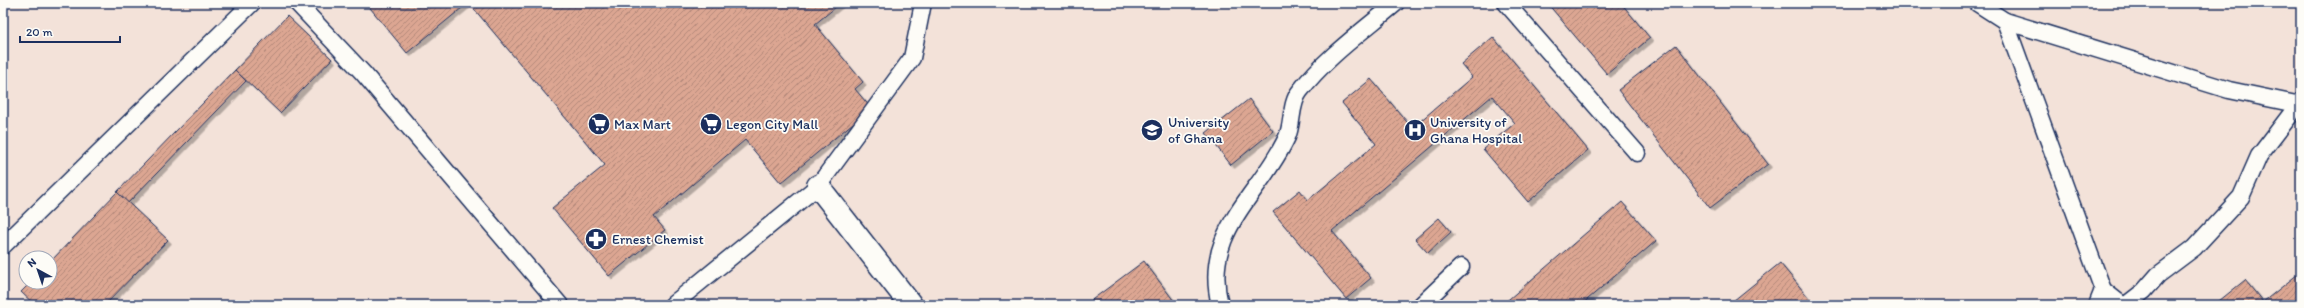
<svg xmlns="http://www.w3.org/2000/svg" width="2304" height="308" viewBox="0 0 2304 308" font-family="Itim,sans-serif">
<defs>
<pattern id="building-hatch" width="6" height="6" patternUnits="userSpaceOnUse"><rect width="6" height="6" fill="#dca692"/><path d="M-1 1l2-2M0 6l6-6M5 7l2-2" fill="none" stroke="#b2887a"/></pattern>
<filter id="shadow"><feDropShadow dx="3.5" dy="3.5" stdDeviation="0" flood-color="#0004"/></filter>
</defs>
<rect width="100%" height="100%" fill="#fdfcf7"/>
<filter id="ink" filterUnits="userSpaceOnUse"><feTurbulence type="fractalNoise" baseFrequency=".025" numOctaves="2"/><feDisplacementMap in="SourceGraphic" scale="8" xChannelSelector="R" yChannelSelector="G"/><feConvolveMatrix kernelMatrix="1 2 1 2 8 2 1 2 1" color-interpolation-filters="sRGB"/></filter>
<g filter="url(#ink)">
<!-- built -->
<path fill="#f3e2d9" fill-rule="evenodd" d="M3,3h2298v302h-2298zM26,258h24v24h-24z"/>
<!-- building -->
<g fill="url(#building-hatch)" stroke="#1b2f5e" filter="url(#shadow)">
<path d="M366,3h102l-61,50z"/>
<path d="M469,3h372l-26,21 48,58 -8,7 16,19 -90,75 -36,-43 -91,77 11,13 -56,46 -57,-68 53,-43z"/>
<path d="M1547,3h74l29,35 -43,36z"/>
<path d="M287,16l45,43 -52,54 -45,-43z"/>
<path d="M1493,37l95,113 -60,52 -45,-53 32,-26 -23,-27 -160,135 39,47 -25,21 -73,-87 27,-22 8,10 68,-56 -34,-41 29,-24 41,49 60,-51 -11,-13z"/>
<path d="M1676,45l92,119 -58,44 -92,-118z"/>
<path d="M235,70l11,11 -118,122 -11,-11z"/>
<path d="M1249,99l24,32 -42,34 -25,-32z"/>
<path d="M117,192l51,48 -63,65h-70l-14,-13 10,-10h19v-20z"/>
<path d="M1622,202l34,39 -75,64h-79z"/>
<path d="M1439,218l12,14 -23,21 -13,-14z"/>
<path d="M1144,261l33,44h-92z"/>
<path d="M1780,263l33,40 -3,2h-82z"/>
<path d="M2298,274l3,4v27h-87l31,-25 18,22z"/>
</g>
<g fill="none" stroke-linecap="round" stroke-linejoin="round">
<!-- lane casing -->
<g stroke="#1b2f5e" stroke-width="19">
<g id="lane">
<path d="M297,3l66,70 197,232"/>
<path d="M1506,3l131,150"/>
<path d="M1977,3l28,18 98,269 -6,15"/>
<path d="M2005,21l224,69 72,15"/>
<path d="M3,246l249,-243"/>
<path d="M2103,290l19,15"/>
<path d="M672,305l146,-119 94,-128 11,-55"/>
<path d="M1220,305c-19,-74 40,-109 67,-168 6,-13 3,-34 13,-46 26,-34 63,-60 96,-88"/>
<path d="M1421,305l40,-38"/>
<path d="M2126,305l18,-14 14,-16 36,-27 47,-51 18,-41 42,-55"/>
</g>
</g>
<!-- street casing -->
<g stroke="#1b2f5e" stroke-width="25">
<path id="street" d="M818,186l93,119"/>
</g>
<!-- lane -->
<use href="#lane" stroke="#fdfcf7" stroke-width="16"/>
<!-- street -->
<use href="#street" stroke="#fdfcf7" stroke-width="22"/>
</g>
</g>
<!-- icons -->
<defs>
<g id="supermarket-disc" transform="scale(1.15)"><circle r="9.5" fill="#1b2f5e" stroke="#fdfcf7"/><path d="M-6-5.5h2.5l.6 2H6L4.5 2H-2.5L-4.4-4H-6ZM-1.5 3.2a1.3 1.3 0 1 0 .1 0ZM3 3.2a1.3 1.3 0 1 0 .1 0Z" fill="#fff"/></g>
<g id="university-disc" transform="scale(1.15)"><circle r="9.5" fill="#1b2f5e" stroke="#fdfcf7"/><path d="M0-5L7-2L0 1L-7-2ZM-4 1L0 2.5L4 1V4Q0 6-4 4Z" fill="#fff"/></g>
<g id="hospital-disc" transform="scale(1.15)"><circle r="9.5" fill="#1b2f5e" stroke="#fdfcf7"/><path d="M-5-5h3v3.5h4V-5h3V5h-3V1.5h-4V5h-3Z" fill="#fff"/></g>
<g id="pharmacy-disc" transform="scale(1.15)"><circle r="9.5" fill="#1b2f5e" stroke="#fdfcf7"/><path d="M-2-6h4v4h4v4h-4v4h-4v-4h-4v-4h4Z" fill="#fff"/></g>
</defs>
<g fill-rule="evenodd">
<use href="#supermarket-disc" x="599" y="124"/>
<use href="#supermarket-disc" x="711" y="124"/>
<use href="#university-disc" x="1152" y="130"/>
<use href="#hospital-disc" x="1415" y="130"/>
<use href="#pharmacy-disc" x="596" y="239"/>
</g>
<g text-anchor="middle" dominant-baseline="central" stroke-width="3.5" stroke-linejoin="round" paint-order="stroke">
<!-- poi labels -->
<g font-size="14" fill="#1b2f5e" stroke="#fdfcf7" text-anchor="start">
<text x="1168" y="122">University<tspan x="1168" dy="16">of Ghana</tspan></text>
<text x="1430" y="122">University of<tspan x="1430" dy="16">Ghana Hospital</tspan></text>
<text x="614" y="124">Max Mart</text>
<text x="726" y="124">Legon City Mall</text>
<text x="612" y="239">Ernest Chemist</text>
</g>
</g>
<!-- margin -->
<rect width="2304" height="308" fill="none" stroke="#fdfcf7" stroke-width="16"/>
<rect x="8" y="8" width="2288" height="292" fill="none" stroke="#1b2f5e" stroke-width="1.5" filter="url(#ink)"/>
<!-- north arrow -->
<g transform="translate(38 270) rotate(320)"><circle r="19" fill="#fdfcf7" stroke="#a3aaba"/>
<path d="M0-3L7 15L0 10L-7 15Z" fill="#1b2f5e"/>
<text y="-6" font-size="11" font-weight="bold" text-anchor="middle" fill="#1b2f5e">N</text>
</g>
<!-- scale -->
<path d="M20 36v6h100v-6" fill="none" stroke="#1b2f5e" stroke-width="2"/>
<text x="26" y="36" font-size="12" fill="#1b2f5e" stroke="#fdfcf7" stroke-width="3" paint-order="stroke">20 m</text>
</svg>
